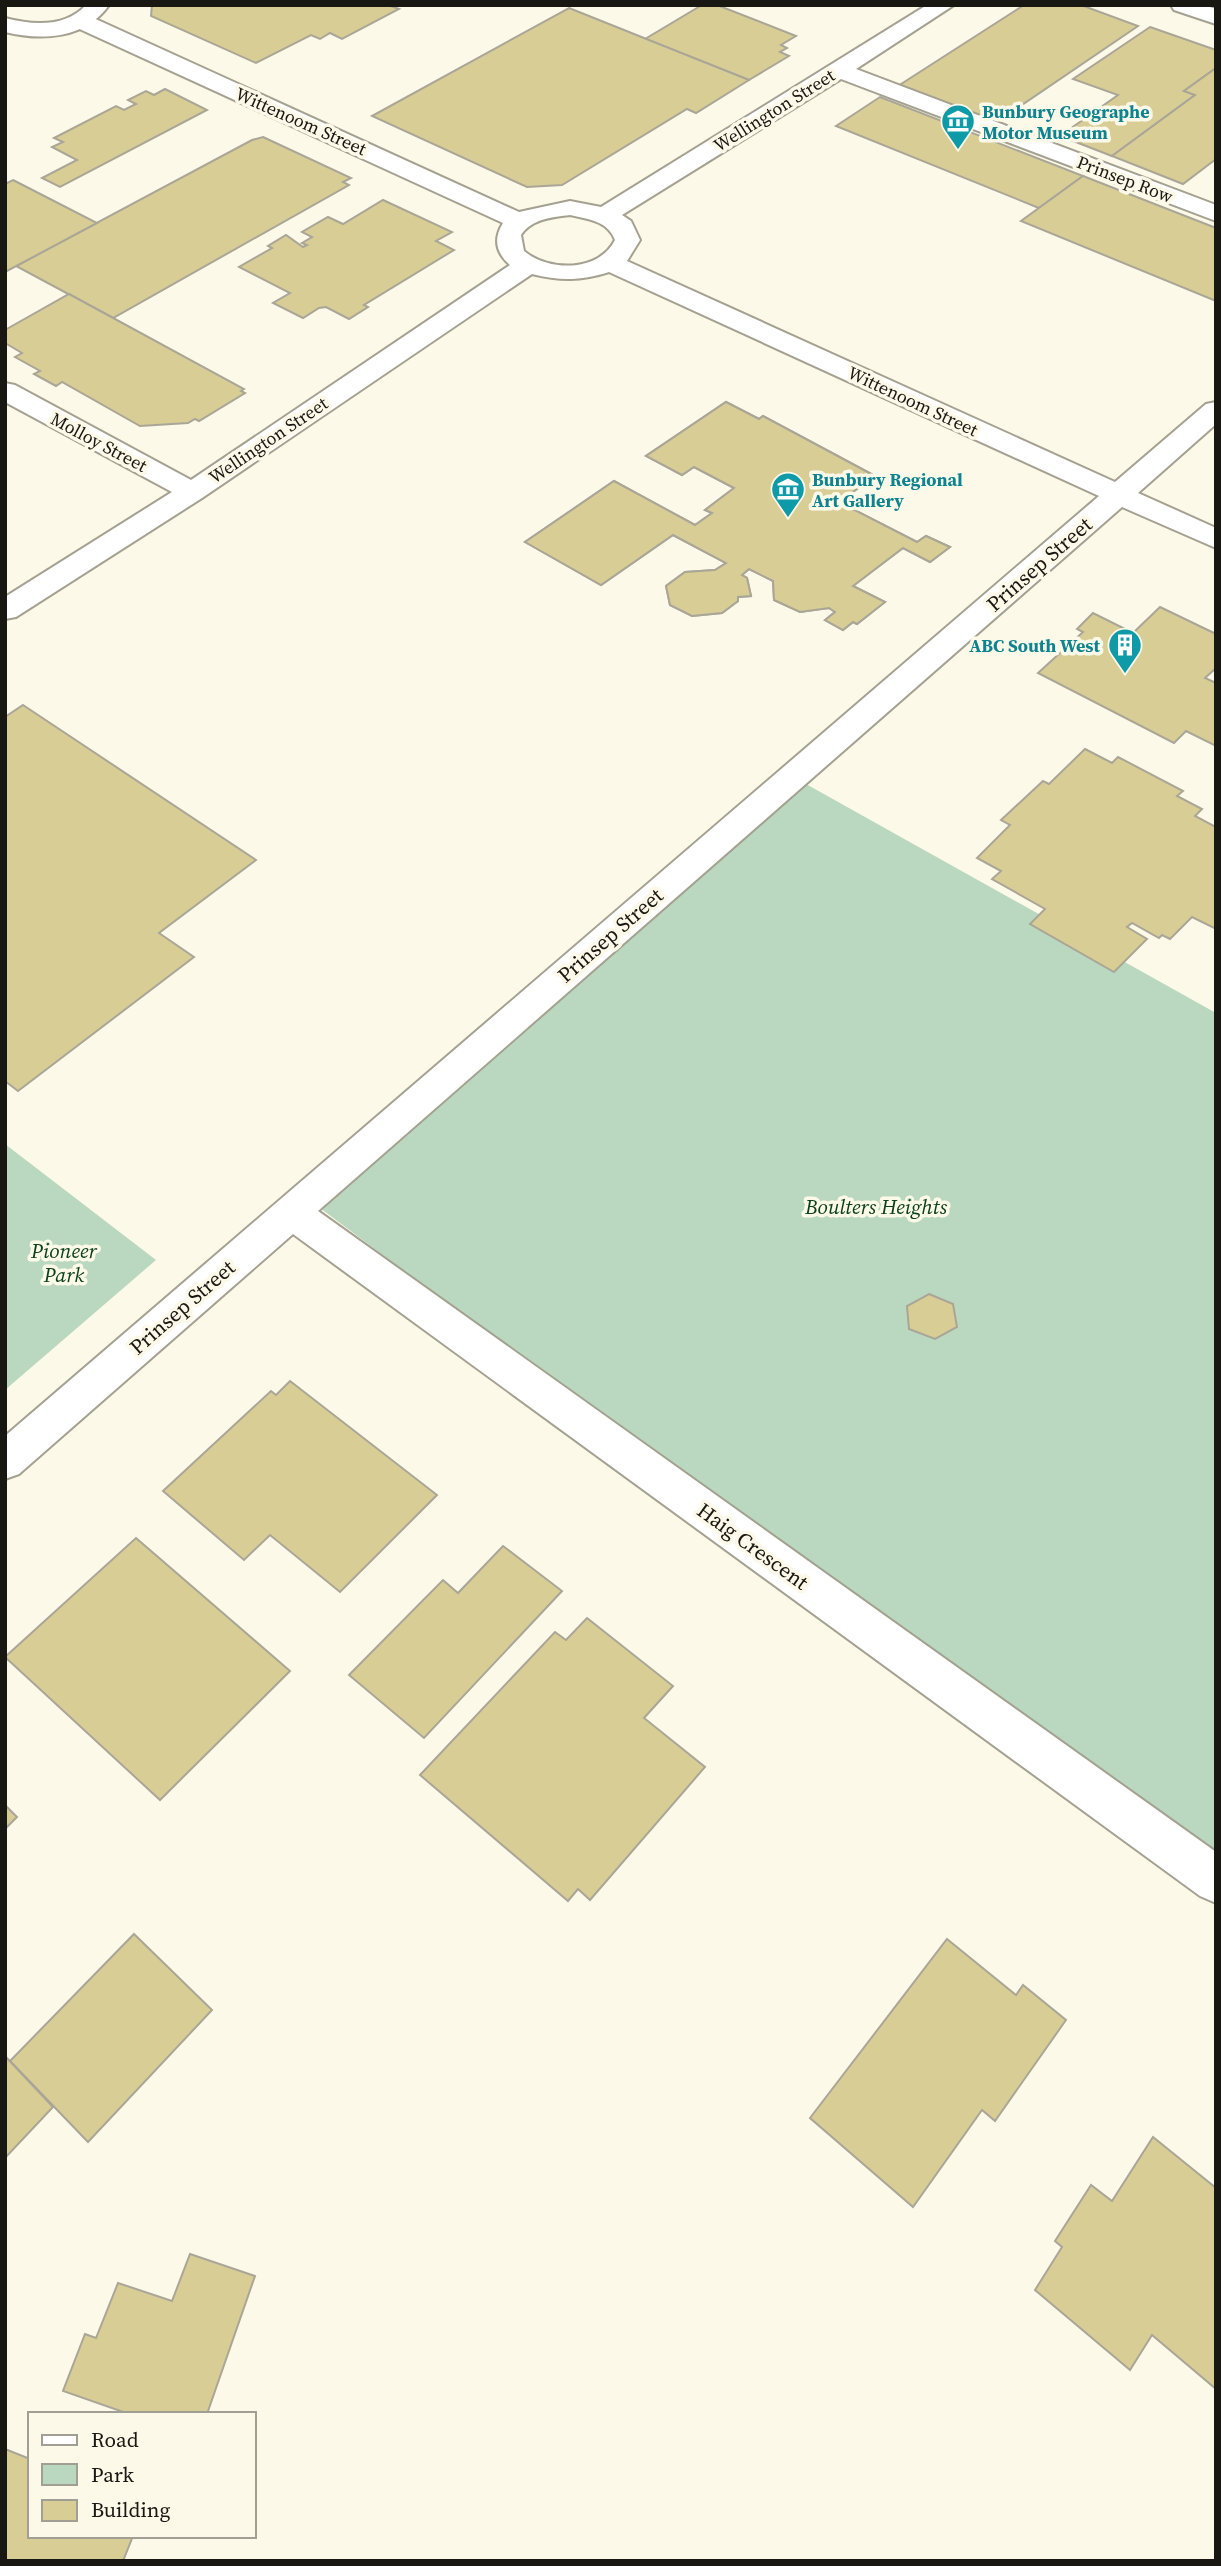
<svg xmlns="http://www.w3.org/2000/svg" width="1221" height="2566" viewBox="0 0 1221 2566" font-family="'Source Serif 4',serif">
<rect width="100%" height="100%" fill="#fdf9e9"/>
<!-- green -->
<g fill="#bad8bf">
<path d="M806,784l410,229v867l-900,-675z"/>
<path d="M5,1144l151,116 -151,130z"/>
</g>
<!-- building -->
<g fill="#d9cd96" stroke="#aaa697" stroke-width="2" fill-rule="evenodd">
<path d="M152,5h236l11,4 -57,30 -12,-6 -10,6 -9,-4 -55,28 -105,-47z"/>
<path d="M702,5h15l79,31 -15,9 6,3 -7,4 9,4 -40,24 -104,-41z"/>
<path d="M1024,5h57l57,21 -144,98 -96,-38z"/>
<path d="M569,8l180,72 -53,33 -9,-4 -125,76 -35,2 -155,-71z"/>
<path d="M1150,27l66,23v18l-32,23 11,4 -83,61 -52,-20 58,-41 -45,-16z"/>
<path d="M1216,68v91l-33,25 -71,-28 83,-61 -11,-4z"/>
<path d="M165,89l42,21 -147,77 -18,-9 35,-18 -25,-13 11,-5 -9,-4 62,-32 8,4 12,-6 -8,-4 18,-9 8,4z"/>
<path d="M880,97l203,79 -44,32 -203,-82z"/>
<path d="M263,137l88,41 -8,4 6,3 -236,133 -97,-52 236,-126z"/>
<path d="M1083,176l133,52v73l-195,-80z"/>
<path d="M13,180l84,43 -92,49v-88z"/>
<path d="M383,200l69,32 -16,9 18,9 -90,55 4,2 -19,12 -23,-12 -7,1 -16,10 -30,-15 17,-10 -51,-26 33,-19 -4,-2 18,-11 17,12 4,-2 -5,-2 10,-6 -10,-5 26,-15 15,7z"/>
<path d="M69,294l175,95 -3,2 4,2 -46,28 -4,-2 -7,4 -48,3 -78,-44 -6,4 -22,-12 6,-3 -25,-14 7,-4 -17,-10v-13z"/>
<path d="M726,402l33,17 4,-3 112,60 -36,26 78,40 9,-6 24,11 -20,15 -27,-14 -50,38 32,16 -28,22 -4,-2 -10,8 -18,-10 10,-8 -6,-4 -29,4 -26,-12 -1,-19 -24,-12 -7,6 5,3 4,18 -13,1v4l-16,12 -30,3 -22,-11 -4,-19 19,-14 30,-2 11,-7 -53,-28 -72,50 -76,-43 89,-61 81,44 17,-12 -7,-3 29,-22 -40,-21 -12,8 -36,-19zM807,531l18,9 -25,19 -18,-9z"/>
<path d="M726,402l33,17 4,-3 112,60 -36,26 78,40 9,-6 24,11 -20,15 -27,-14 -50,38 32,16 -28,22 -4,-2 -10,8 -18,-10 10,-8 -6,-4 -29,4 -26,-12 -1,-19 -24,-12 -7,6 5,3 4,18 -13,1v4l-16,12 -30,3 -22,-11 -4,-19 19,-14 30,-2 11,-7 -53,-28 -72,50 -76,-43 89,-61 81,44 17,-12 -7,-3 29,-22 -40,-21 -12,8 -36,-19z"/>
<path d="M1160,607l56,27v34l-11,10 11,5v63l-30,-15 -12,12 -136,-70 45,-41 -6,-3 16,-16 40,20z"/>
<path d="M23,705l233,155 -97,73 35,24 -176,134 -13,-10v-364z"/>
<path d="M1085,749l27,14 6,-6 65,34 -6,5 25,13 -7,7 21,11v100l-2,1 -22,-11 -22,22 -8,-4 -3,3 -27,-15 -5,4 20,12 -33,33 -84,-48 15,-15 -53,-30 9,-8 -24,-13 33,-33 -9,-5 42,-39 6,3z"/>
<path d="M929,1294l24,10 4,23 -22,12 -26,-10 -2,-23z"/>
<path d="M290,1381l147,114 -97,97 -70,-57 -26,25 -81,-69 108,-100 5,4z"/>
<path d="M136,1538l154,133 -130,129 -155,-143z"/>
<path d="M503,1546l59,45 -138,147 -75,-63 94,-95 15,13z"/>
<path d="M587,1618l86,68 -29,32 61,49 -115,133 -12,-11 -10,12 -148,-126 135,-143 11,8z"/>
<path d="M5,1805l12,12 -12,12z"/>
<path d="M134,1934l78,76 -124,132 -78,-81z"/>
<path d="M947,1939l69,56 7,-10 43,35 -71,101 -13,-11 -69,97 -103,-89z"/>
<path d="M5,2056l48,51 -48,51z"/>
<path d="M1153,2137l63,51v201l-64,-54 -22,35 -95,-80 27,-43 -7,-6 36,-56 21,16z"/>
<path d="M190,2254l65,22 -48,138h-78l-66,-23 22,-57 11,4 22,-55 54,18z"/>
<path d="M5,2449l25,10v77h103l-10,25h-118z"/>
</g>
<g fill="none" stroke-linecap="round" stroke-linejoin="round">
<!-- minor casing -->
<g stroke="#a4a191" stroke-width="4">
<path id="minor" d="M927,5h27l-98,64 360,136v16l-375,-142 -219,136 9,6 9,19 -13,21 488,221 91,-78 10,-2v22l-78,69 78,35v20l-94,-41 -804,704 898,641v51l-16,-7 -907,-662 -274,240 -14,5v-43l1094,-940 -490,-224c-28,9 -49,9 -77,2l-330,224 -186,119 -11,2v-22l167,-105 -167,-90v-19l10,2 176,95 319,-215c-14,-12 -17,-26 -7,-42l-430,-197 -3,-5 3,-5h16l430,196 51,-11 31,6zM570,215c18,4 38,6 45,25 -16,32 -66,32 -91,11l-3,-16c10,-16 32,-18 49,-20z"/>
</g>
<!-- major casing -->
<g stroke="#a4a191" stroke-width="4">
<g id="major">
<path d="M86,5h23c-24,34 -67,36 -104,27v-14c27,7 60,10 81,-13z"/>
<path d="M1171,5h33l12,4v15l-42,-14z"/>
</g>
</g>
<!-- minor -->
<use href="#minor" fill="#fff" fill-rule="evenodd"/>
<!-- major -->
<use href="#major" fill="#fff" fill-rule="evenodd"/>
</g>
<!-- icons -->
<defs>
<g id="museum-pin" transform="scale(1.75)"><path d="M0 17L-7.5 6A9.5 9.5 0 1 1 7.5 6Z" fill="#0f9aa8" stroke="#fdf9e9"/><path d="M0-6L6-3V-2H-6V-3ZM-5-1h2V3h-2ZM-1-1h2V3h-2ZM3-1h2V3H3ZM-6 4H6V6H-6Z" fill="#fff"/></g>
<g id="building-pin" transform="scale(1.75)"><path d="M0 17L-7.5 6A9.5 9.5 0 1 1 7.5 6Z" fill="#0f9aa8" stroke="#fdf9e9"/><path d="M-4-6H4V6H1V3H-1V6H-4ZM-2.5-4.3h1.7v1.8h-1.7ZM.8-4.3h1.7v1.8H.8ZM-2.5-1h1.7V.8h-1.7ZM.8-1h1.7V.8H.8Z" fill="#fff"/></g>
</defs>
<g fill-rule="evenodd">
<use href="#museum-pin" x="958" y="121"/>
<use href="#museum-pin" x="788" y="489"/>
<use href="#building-pin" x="1125" y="645"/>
</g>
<g text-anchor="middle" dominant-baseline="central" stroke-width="7" stroke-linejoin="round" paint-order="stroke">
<!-- far-street labels -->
<g font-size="18" fill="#181711" stroke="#fdf9e9">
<text transform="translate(774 110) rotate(-32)">Wellington Street</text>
<text transform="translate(301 121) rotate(24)">Wittenoom Street</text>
<text transform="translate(1125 179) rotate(21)">Prinsep Row</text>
<text transform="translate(913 401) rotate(25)">Wittenoom Street</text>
<text transform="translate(268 440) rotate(-34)">Wellington Street</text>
<text transform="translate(99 442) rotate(28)">Molloy Street</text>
</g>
<!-- far-culture labels -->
<g font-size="18" font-weight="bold" fill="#0d838f" stroke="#fdf9e9" text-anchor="start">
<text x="982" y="111">Bunbury Geographe<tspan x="982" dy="21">Motor Museum</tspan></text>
<text x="812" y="479">Bunbury Regional<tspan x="812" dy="21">Art Gallery</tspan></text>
<text x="1100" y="645" text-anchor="end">ABC South West</text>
</g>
<!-- street labels -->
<g font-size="21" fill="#181711" stroke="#fdf9e9">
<text transform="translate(1039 564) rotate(-41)">Prinsep Street</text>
<text transform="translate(610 935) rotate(-41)">Prinsep Street</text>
<text transform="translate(182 1307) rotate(-41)">Prinsep Street</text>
<text transform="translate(753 1546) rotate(36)">Haig Crescent</text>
</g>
<!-- park labels -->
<g font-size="21" font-style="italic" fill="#0a401c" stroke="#fdf9e9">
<text x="876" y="1206">Boulters Heights</text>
<text x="64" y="1250">Pioneer<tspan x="64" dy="24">Park</tspan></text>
</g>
</g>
<!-- border -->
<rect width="1221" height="2566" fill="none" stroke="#181711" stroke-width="14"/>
<!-- legend -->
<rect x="28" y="2412" width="228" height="126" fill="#fdf9e9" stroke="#a19f93" stroke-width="2"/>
<rect x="42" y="2435" width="35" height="10" fill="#ffffff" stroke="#a19f93" stroke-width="2"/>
<text x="91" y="2447" font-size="21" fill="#181711">Road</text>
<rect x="42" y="2464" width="35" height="21" fill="#bad8bf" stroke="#a19f93" stroke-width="2"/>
<text x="91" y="2482" font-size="21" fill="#181711">Park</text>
<rect x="42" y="2500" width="35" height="21" fill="#d9cd96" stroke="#a19f93" stroke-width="2"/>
<text x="91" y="2517" font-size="21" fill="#181711">Building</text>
</svg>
